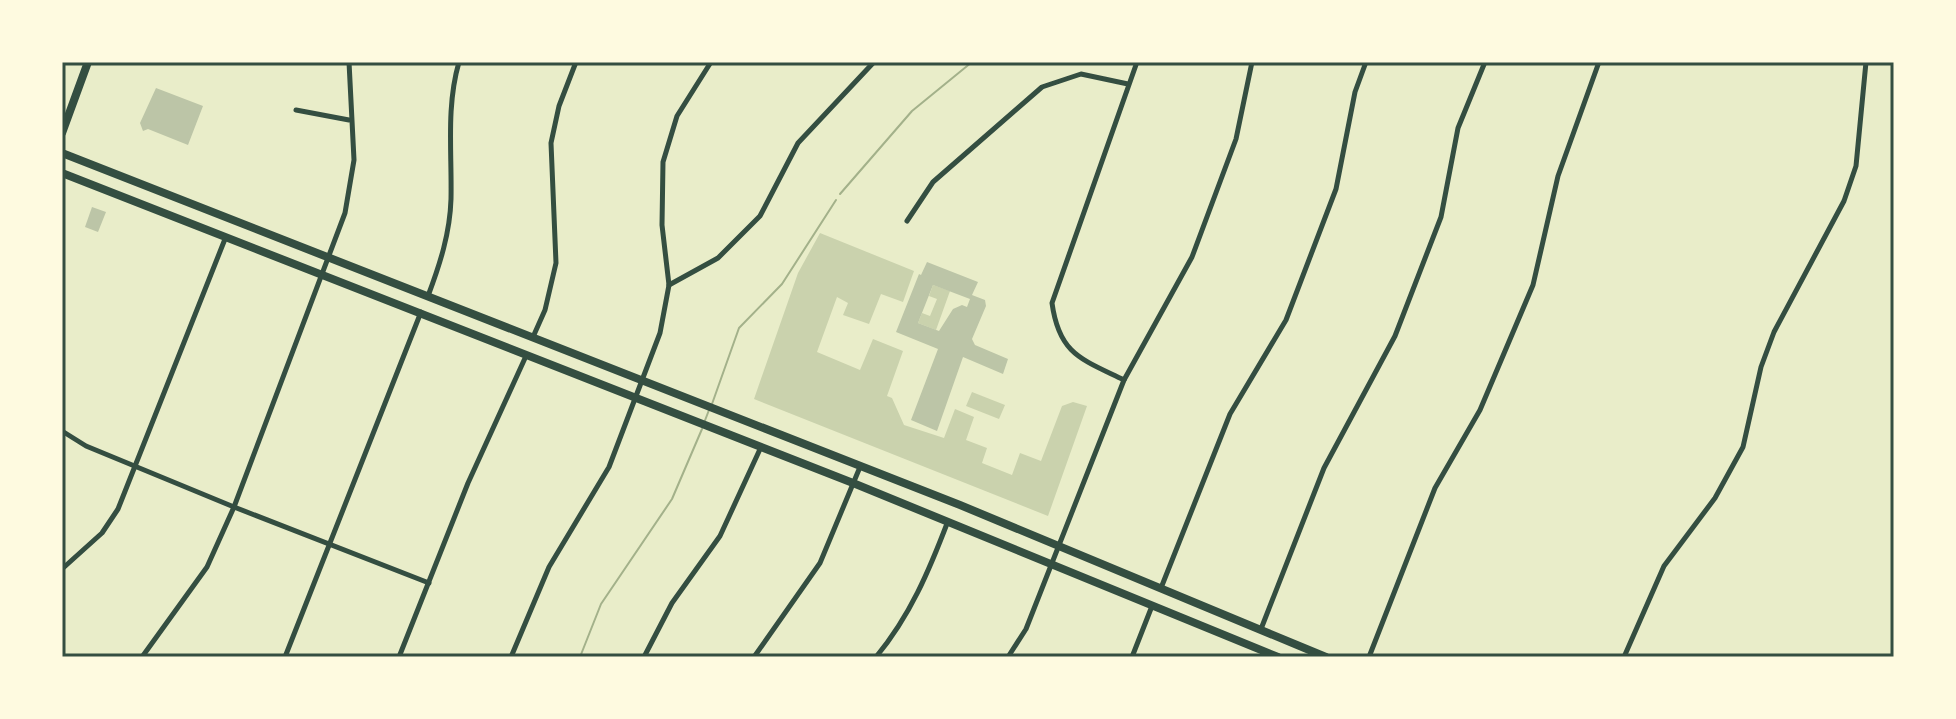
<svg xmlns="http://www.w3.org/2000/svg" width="1956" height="719" viewBox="0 0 1956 719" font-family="Commissioner,sans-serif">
<rect width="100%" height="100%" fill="#e9edc9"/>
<!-- green -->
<g fill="#cad2ad">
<path d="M820,233l94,38 -11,31 -22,-8 -12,30 -26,-9 5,-12 -11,-6 -20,55 43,18 13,-31 30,12 -16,45 5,2 12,27 40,13 11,-29 19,8 -8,23 21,8 -5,15 30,12 8,-22 21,8 21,-55 11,-4 14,4 -39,110 -294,-117 44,-126z"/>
<path d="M933,285l17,6 -14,39 -18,-7 4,-10 8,3 7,-17 -8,-3z"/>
<path d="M972,392l33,13 -6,14 -33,-13z"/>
</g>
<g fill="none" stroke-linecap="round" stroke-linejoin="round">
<!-- stream -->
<g stroke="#a3b18a" stroke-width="2">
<path d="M840,194l72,-83 60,-49"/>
<path d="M712,404l27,-76 43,-44 54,-84"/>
<path d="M704,423l5,-13"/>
<path d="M580,657l21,-53 71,-105 30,-70"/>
</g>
</g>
<!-- building -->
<g fill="#bcc5a7" fill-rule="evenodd">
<path d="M156,88l47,18 -15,39 -40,-16 -5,2 -3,-8z"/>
<path d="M92,207l14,5 -8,20 -13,-5z"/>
<path d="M927,262l51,20 -6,13 13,5 1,6 -14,33 3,6 33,14 -5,15 -40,-17 -26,74 -26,-11 27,-71 -42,-17 23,-58 2,1zM933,285l37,14 -3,8 -5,-2 -9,4 -14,22 -21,-8z"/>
</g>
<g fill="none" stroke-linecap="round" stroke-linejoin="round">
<!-- minor -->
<g stroke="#344e41" stroke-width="5">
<path d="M296,110l53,10"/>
<path d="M907,221l26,-39 109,-95 39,-13 47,10"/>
<path d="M669,285l49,-27 42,-42 38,-73 76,-81"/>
<path d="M428,296c12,-32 22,-63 23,-97 1,-47 -5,-92 8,-137"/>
<path d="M533,337l12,-27 11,-47 -5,-120 8,-37 17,-44"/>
<path d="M1124,380c-43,-21 -65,-26 -72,-77l85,-241"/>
<path d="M62,431l24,15 148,61 195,76"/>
<path d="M62,569l40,-36 16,-24 107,-270"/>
<path d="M1161,588l69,-174 56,-94 50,-131 19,-97 11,-30"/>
<path d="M1261,629l63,-161 71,-132 46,-119 17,-89 27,-66"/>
<path d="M142,657l65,-90 27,-60 111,-294 9,-53 -5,-98"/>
<path d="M285,657l136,-345"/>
<path d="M399,657l69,-174 58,-127"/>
<path d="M511,657l38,-90 60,-100 51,-134 9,-48 -7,-60 1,-63 14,-46 34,-54"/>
<path d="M644,657l28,-54 48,-67 41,-89"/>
<path d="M754,657l66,-94 40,-96"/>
<path d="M876,657c34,-41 53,-86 72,-136"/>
<path d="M1008,657l18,-28 98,-249 68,-123 44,-118 16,-77"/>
<path d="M1132,657l20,-51"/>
<path d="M1369,657l66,-169 45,-78 53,-125 25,-109 41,-114"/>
<path d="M1624,657l40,-91 51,-68 28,-51 18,-80 13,-35 70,-131 12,-35 10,-104"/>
</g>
<!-- primary -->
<g stroke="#344e41" stroke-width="8">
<path d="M62,133l26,-71"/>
<path d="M62,153l898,352 366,152"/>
<path d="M62,173l791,310 425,174"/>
</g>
</g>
<!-- border -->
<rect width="1956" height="719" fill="none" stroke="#fefae0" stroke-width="128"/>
<rect x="64" y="64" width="1828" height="591" fill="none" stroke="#344e41" stroke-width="3"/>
</svg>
